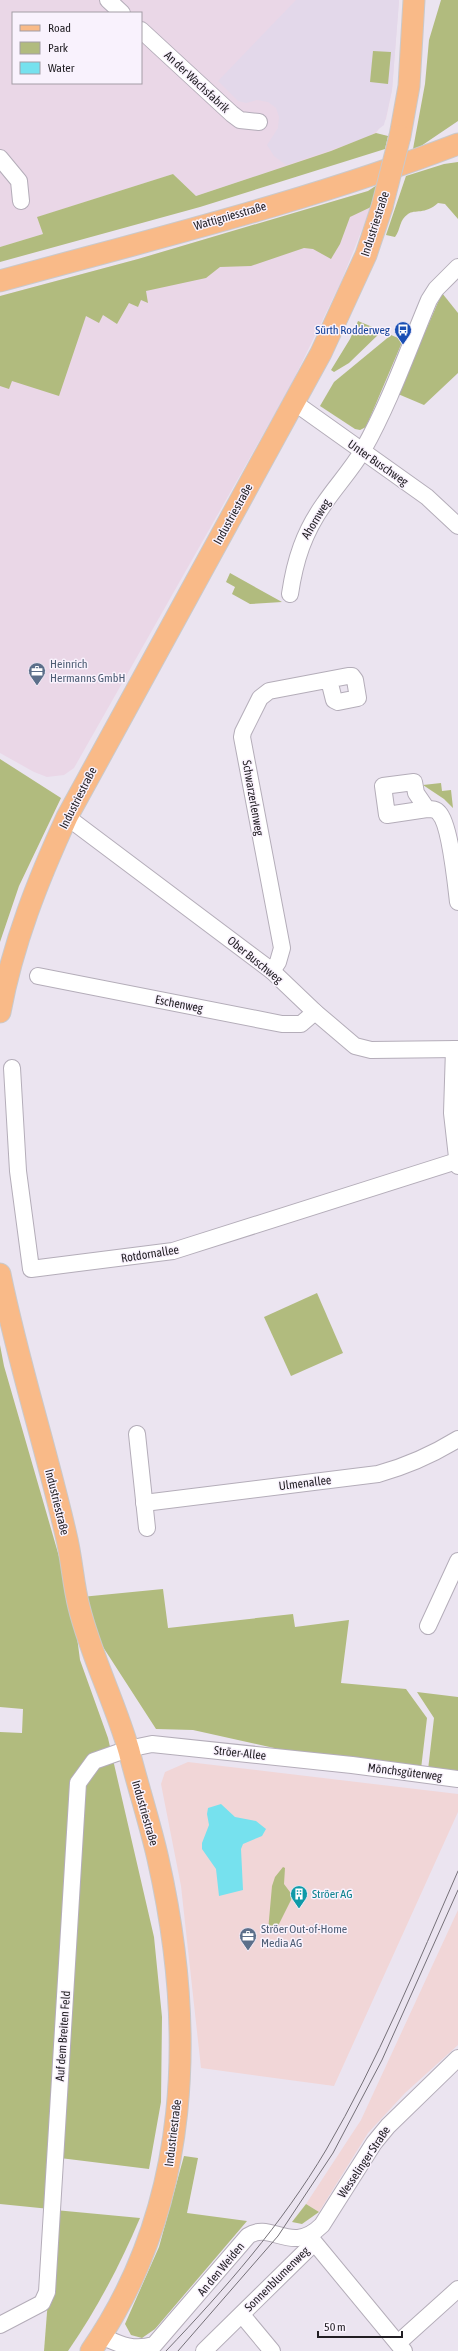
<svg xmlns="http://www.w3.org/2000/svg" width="458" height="2351" viewBox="0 0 458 2351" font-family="'Asap Condensed',sans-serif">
<rect width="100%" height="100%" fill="#ebe4f0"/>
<!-- commercial -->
<g fill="#f1d6d7">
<path d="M188,1762l270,32v18l-124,274 -133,-18 -20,-182 -20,-102 4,-12z"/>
<path d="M458,1910v135l-53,48 -37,40 -49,79 -13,-8 55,-84z"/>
</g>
<!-- industrial -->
<g fill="#ead7e7" fill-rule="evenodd">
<path d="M0,0h399l-7,90 -6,29 -10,14 -45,18 -135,45 -23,-22 -135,43 5,17 -43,13zM13,13h128v70h-128z"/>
<path d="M377,185l-6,22 -30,75 -51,105 -216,381 -10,7 -17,2 -13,-5 -34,-19v-457l138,-37 230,-68z"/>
</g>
<!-- built -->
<path fill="#e3d8ea" d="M296,0h103l-1,14 -6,76 -8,35 -16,12 -82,28 -12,-9 -7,-11 11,-17 1,-11 -3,-9 -8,-6 -11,-2 -11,3 -8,-2 -20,-20z"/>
<!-- green -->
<g fill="#b1bb7e">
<path d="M441,0h17v121l-37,25 -8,3 12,-65 4,-44z"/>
<path d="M373,51l18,1 -3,32 -18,-2z"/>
<path d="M376,133l12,3 -3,13 -185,58 -200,55v-15l43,-13 -6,-17 136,-43 23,22 135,-45z"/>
<path d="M458,162v57l-13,-15 -7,-1c-13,12 -23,6 -30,11 -9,6 -7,15 -13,23l-9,-2 20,-59 38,-12z"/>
<path d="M377,185l-6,22 -21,10 -10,27 -9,15 -18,-10 -9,-1 -53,18 -31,1 -14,11 -60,13 2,12 -7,-3 -3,7 -9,-4 -12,21 -14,-9 -4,8 -13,-7 -27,80 -47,-15 -3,8 -9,-3v-90l138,-37 230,-68z"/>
<path d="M442,293l16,20v60l-34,32 -26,-11z"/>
<path d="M358,321l24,10 -33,32 -15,9 -3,-2 19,-31z"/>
<path d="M391,335l12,5 -37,87 -6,3 -5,-1 -35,-23 14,-24z"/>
<path d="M230,573l52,29 -32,2 -18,-10 3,-7 -9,-5z"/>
<path d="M0,759l61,39 -42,88 -19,56z"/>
<path d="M441,783l1,8 9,-1 2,18 -9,-9 -21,-14z"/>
<path d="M317,1293l26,60 -52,23 -27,-59z"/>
<path d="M0,1345l4,21 67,232 92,-9 5,39 125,-14 2,13 54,-7 -8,63 65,6 21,29 -6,51 -138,-19 -90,-20 -37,-1 -84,-130 8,61 28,78 46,199 8,80 -1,85 -12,67 -89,-11 -10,51 -50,-5v-472l22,1 1,-24 -23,-2z"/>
<path d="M417,1692l41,5v77l-30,-4 6,-52z"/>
<path d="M283,1867l2,1 -1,16 9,12 -18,36 -7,-1 4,-45 3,-9z"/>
<path d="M184,2156l14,2 -11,55 60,8 -92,108 -13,9 -11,-3 -6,-11 34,-77z"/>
<path d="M306,2204l13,8 -17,12 -10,-2z"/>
<path d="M55,2210l85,8c-20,47 -43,91 -72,133h-24z"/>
</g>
<!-- water -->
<path fill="#76e1ee" d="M221,1804l14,13 21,4 10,8 -4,7 -19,8 -2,5 2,41 -24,6 -3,-27 -14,-20v-6l7,-18 -2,-11 1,-6z"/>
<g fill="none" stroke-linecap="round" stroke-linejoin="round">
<!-- minor casing -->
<g stroke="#b4adb9" stroke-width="18">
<g id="minor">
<path d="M108,0l14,13"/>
<path d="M141,30l91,84 8,6 19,2"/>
<path d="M0,158l19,23 2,20"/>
<path d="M295,403l132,94 31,29"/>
<path d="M290,594c5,-34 14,-62 34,-90 12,-18 28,-35 39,-54 27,-48 45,-100 66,-150l7,-11 22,-22"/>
<path d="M427,809l-40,6 -4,-29 31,-4 2,11 11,16c5,0 9,0 12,4 11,11 17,72 19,89"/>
<path d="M67,817l205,154 43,41 40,34 16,4 87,-1"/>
<path d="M272,971l6,-9 4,-14 -40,-211 1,-5 17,-34 9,-7 79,-15h4l3,4 3,18 -20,4 -4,-2 -5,-20"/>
<path d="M38,976l244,48h19l14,-12"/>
<path d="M454,1049l-2,64 6,53"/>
<path d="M12,1068l6,103 13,98 142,-18 284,-90"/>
<path d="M137,1434l10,94"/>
<path d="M144,1503l234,-29c29,-8 54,-19 80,-35"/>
<path d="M428,1626l30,-65"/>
<path d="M309,2236l95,115"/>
<path d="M242,2315l30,36"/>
<path d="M0,2325l42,-22 5,-11 31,-509 16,-22 34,-12 24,-5 200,21 106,14"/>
<path d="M101,2336c20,9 32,15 53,9l94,-109c23,-16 43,20 74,-11l52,-82 14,-17 70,-68"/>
<path d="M398,2343l60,-54"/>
<path d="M204,2351l109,-107"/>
</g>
</g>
<!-- major casing -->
<g stroke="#cac9ca" stroke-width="23">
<g id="major">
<path d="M400,136l9,-50 5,-86"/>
<path d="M0,281c153,-42 310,-80 458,-137"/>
<path d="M0,1012c13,-69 38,-132 67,-195l254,-464 45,-98 16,-48"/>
<path d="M0,1274c18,88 46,174 66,261 6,24 7,49 13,72 12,49 36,95 50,144 9,36 21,72 29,108 38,168 34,346 -67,492"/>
</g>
</g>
<!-- minor -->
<use href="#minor" stroke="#fff" stroke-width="16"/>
<!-- major -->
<use href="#major" stroke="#f9ba88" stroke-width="21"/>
<!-- tram -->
<g stroke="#757078" stroke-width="1">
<path d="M166,2351c59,-62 116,-127 160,-201 52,-89 91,-185 132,-279"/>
<path d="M178,2351l100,-115 55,-83 49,-93 76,-170"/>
</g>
<!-- major-bridge casing -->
<g stroke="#cac9ca" stroke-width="23" stroke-linecap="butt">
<path id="major-bridge" d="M382,207l18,-71"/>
</g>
<!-- major-bridge -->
<use href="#major-bridge" stroke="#f9ba88" stroke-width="21"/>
</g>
<!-- icons -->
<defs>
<g id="bus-pin" transform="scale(0.9)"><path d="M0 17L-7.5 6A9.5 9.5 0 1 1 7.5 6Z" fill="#1a4fb4" stroke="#f9f2fd"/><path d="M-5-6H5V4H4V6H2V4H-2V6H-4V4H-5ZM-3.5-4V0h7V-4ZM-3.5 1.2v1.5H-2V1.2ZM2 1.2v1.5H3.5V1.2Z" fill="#fff"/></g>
<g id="office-pin" transform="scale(0.9)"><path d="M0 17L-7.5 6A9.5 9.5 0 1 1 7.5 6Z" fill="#5c6f8a" stroke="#f9f2fd"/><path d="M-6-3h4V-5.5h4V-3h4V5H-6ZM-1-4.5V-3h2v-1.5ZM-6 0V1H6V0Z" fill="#fff"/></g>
<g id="building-pin" transform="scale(0.9)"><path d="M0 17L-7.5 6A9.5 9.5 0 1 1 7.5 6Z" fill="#0f9aa8" stroke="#f9f2fd"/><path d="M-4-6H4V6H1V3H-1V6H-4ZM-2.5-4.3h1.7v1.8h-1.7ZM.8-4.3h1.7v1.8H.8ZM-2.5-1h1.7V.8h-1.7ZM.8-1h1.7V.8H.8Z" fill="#fff"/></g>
</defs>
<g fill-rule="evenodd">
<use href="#bus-pin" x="403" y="330"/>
<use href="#office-pin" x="37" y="671"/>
<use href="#building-pin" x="299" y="1894"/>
<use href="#office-pin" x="248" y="1936"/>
</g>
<g text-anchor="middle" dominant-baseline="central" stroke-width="3" stroke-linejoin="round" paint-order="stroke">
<!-- street labels -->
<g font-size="12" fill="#211e23" stroke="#f9f2fd">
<text transform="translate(197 82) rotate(43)">An der Wachsfabrik</text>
<text transform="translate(230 216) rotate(-16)">Wattigniesstraße</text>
<text transform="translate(375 224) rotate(-72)">Industriestraße</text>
<text transform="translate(378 463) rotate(35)">Unter Buschweg</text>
<text transform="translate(233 514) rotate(-61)">Industriestraße</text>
<text transform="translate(316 519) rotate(-59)">Ahornweg</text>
<text transform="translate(78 798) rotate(-63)">Industriestraße</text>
<text transform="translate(253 798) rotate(80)">Schwarzerlenweg</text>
<text transform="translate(255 960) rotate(39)">Ober Buschweg</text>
<text transform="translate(179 1004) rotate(11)">Eschenweg</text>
<text transform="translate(150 1254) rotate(-9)">Rotdornallee</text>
<text transform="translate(305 1483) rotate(-7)">Ulmenallee</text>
<text transform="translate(57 1502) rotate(76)">Industriestraße</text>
<text transform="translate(240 1753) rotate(6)">Ströer-Allee</text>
<text transform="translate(405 1772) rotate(7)">Mönchsgüterweg</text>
<text transform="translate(145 1813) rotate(74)">Industriestraße</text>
<text transform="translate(63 2036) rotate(-86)">Auf dem Breiten Feld</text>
<text transform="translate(173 2133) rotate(-83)">Industriestraße</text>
<text transform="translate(364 2162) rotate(-56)">Wesselinger Straße</text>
<text transform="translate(221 2269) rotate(-50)">An den Weiden</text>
<text transform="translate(277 2279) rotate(-45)">Sonnenblumenweg</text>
</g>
<!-- transit labels -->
<g font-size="12" fill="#164399" stroke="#f9f2fd" text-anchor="end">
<text x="390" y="330">Sürth Rodderweg</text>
</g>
<!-- service labels -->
<g font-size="12" fill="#4e5e75" stroke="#f9f2fd" text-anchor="start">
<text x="50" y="664">Heinrich<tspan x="50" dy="14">Hermanns GmbH</tspan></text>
<text x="261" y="1929">Ströer Out-of-Home<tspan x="261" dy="14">Media AG</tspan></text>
</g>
<!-- culture labels -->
<g font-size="12" fill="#0d838f" stroke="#f9f2fd" text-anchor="start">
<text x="312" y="1894">Ströer AG</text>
</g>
</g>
<!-- legend -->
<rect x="12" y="12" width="130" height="72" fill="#f9f2fd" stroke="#a39da6"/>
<rect x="20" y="25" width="20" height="6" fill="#f9ba88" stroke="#a39da6"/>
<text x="48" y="32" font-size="12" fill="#211e23">Road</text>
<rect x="20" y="42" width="20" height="12" fill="#b1bb7e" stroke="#a39da6"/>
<text x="48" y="52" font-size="12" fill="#211e23">Park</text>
<rect x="20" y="62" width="20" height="12" fill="#76e1ee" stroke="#a39da6"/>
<text x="48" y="72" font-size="12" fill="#211e23">Water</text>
<!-- scale -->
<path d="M318 2331v6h84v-6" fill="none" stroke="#211e23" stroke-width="2"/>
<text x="324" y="2331" font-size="12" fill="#211e23" stroke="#f9f2fd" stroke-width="3" paint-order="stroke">50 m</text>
</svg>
